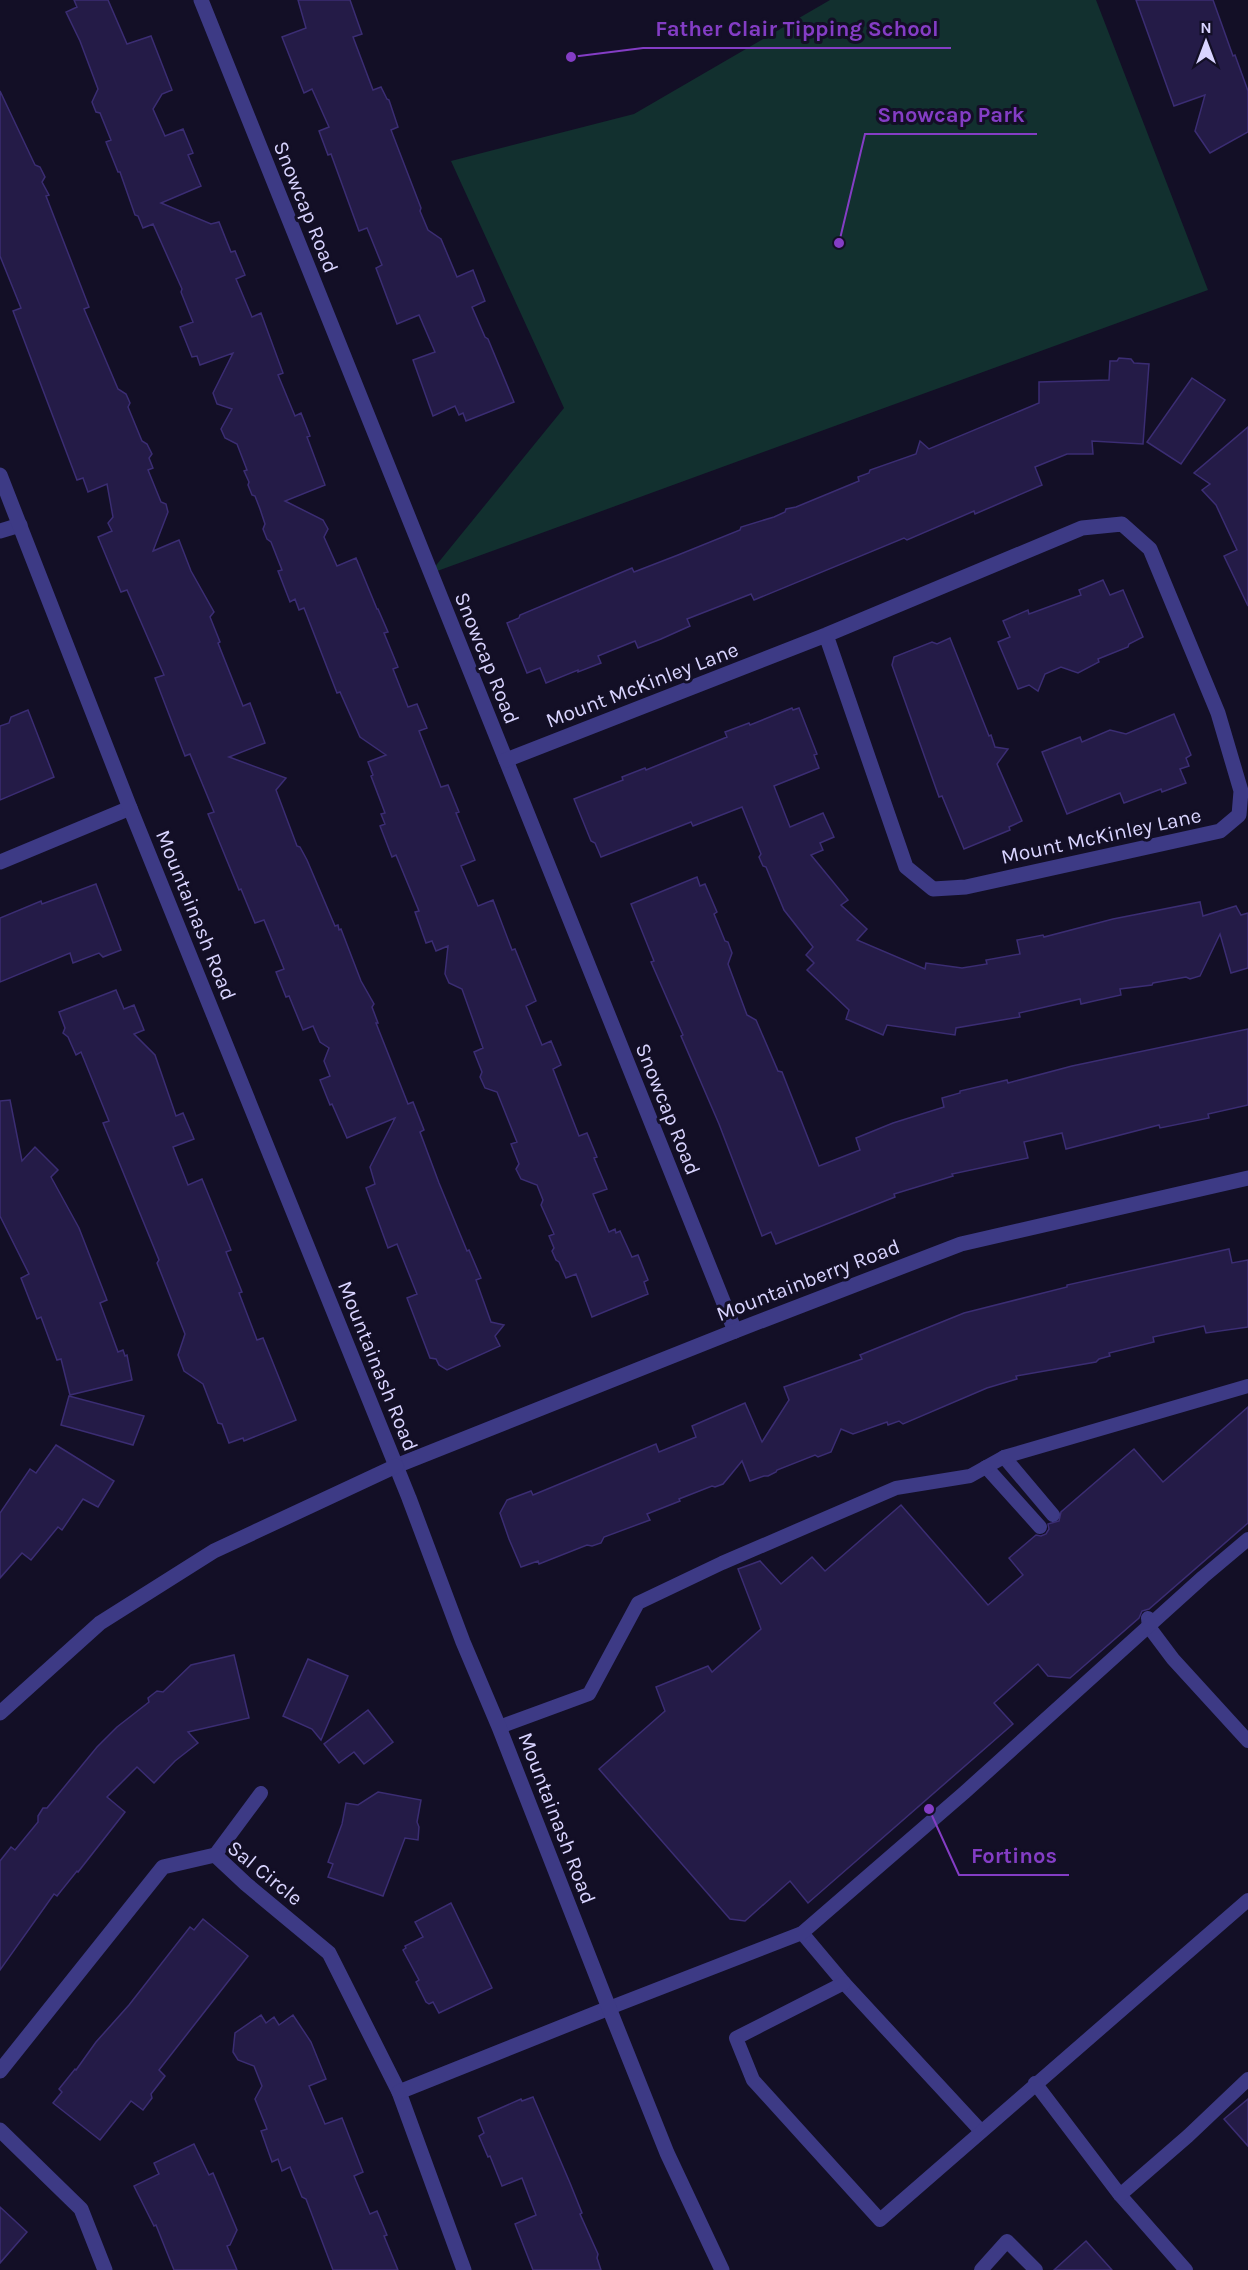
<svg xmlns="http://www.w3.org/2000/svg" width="1248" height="2270" viewBox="0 0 1248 2270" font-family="Karla,sans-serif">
<rect width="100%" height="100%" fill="#130f26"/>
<!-- green -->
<path fill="#12302f" d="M830,0h266l112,290 -779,284 135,-166 -113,-247 183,-47z"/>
<!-- building -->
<g fill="#241b47" stroke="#3b2d73" stroke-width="1.5">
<path d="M74,0h34l19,44 24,-8 21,54 -10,4 -9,15 12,27 18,-7 10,24 -5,2 13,31 -40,17 50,21 8,-2 12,30 4,-1 10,24 -9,4 16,38 9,-4 22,60 -5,2 17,41 6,-3 9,23 -3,1 18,48 -40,16 38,19 5,9 -4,8 13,29 19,-8 21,51h1l10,23 -4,1 14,34 -5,2 15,38 9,-3 10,24 -8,3 22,56 7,-2 11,27 -3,1 19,47 -14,6 17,40 15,-6 19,50 3,-1 21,52 -10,5 16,39 9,-4 10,24 -8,4 26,67 8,-3 10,24 -3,1 13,31 -14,5 16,38 6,-3 1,4 4,-2 12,26 6,-2 10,25 -4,2 4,12 -27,11 -29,12 -16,-43 -10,4 -7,-16 -3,-2 -4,-9 2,-3 -5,-12 5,-2 -13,-29 2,-5 -6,-15 -16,-6 -5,-10 3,-5 -8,-20 6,-2 -20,-50 -12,-4 -5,-11 2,-5 -8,-20 9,-4 -11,-31 -10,-28 -13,-6 -4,-9 3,-28 -12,5 -4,-10 -6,2 -11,-31 4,-1 -23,-56 -4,2 -12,-31 5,-2 -4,-10 4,-1 -14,-37 2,-1 -5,-13 18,-7 -26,-18 -20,-45 -3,1 -33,-85 -5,2 -4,-11 -5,3 -12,-31 4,-1 -11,-28 -4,-3 -4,-10 2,-5 -5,-15 -5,-13 -3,-1 -4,-10 1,-3 -5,-11 3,-1 -10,-26 -12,-6 -4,-9 11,-20 -15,-5 -4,-11 20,-40 -33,12 -3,-9 -5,1 -12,-30 13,-5 -12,-30 1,-3 -29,-65 -10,4 -5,-12 -3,-1 -15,-43h-2l-12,-30 5,-2 -11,-27 -4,-1 -4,-10 6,-13 -18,-48 -14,-29 11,-5z"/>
<path d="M298,0h52l12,34 -9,3 20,53 8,-3 6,12 2,1 9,27 -7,3 30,78 -1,3 8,19 13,9 16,38 16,-7 12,31 -13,6 13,30 3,2 26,63 -48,19 -3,-8 -4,2 -4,-9 -22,10 -20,-56 22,-8 -16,-37 -22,9 -21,-56 6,-3 -15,-37 -8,3 -28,-77 -3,1 -9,-24 10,-4 -17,-38 -8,4 -22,-56 24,-9z"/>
<path d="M1136,0h77l20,56 2,-1 13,36v41l-38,21 -15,-22 10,-36 -31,11z"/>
<path d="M0,91l35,74 5,2 5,10 -3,5 7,13 -3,1 43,111 -5,2 34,80 8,5 4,9 -2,4 14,34 5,3 5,10 -3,4 4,10 -5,2 13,32 5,2 2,8 -15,39 26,-11 12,31 23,41 -4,5 10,25 -2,1 25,63 7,-3 15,40 -36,14 57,21 -10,12 21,56 3,1 7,13 28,66 3,-1 1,5 2,-1 20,52 13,23 -2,3 6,16h-2l32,81 5,-2 11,28 -4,2 19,51 28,68 2,-1 12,28 -5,2 15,42 13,3 -9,11 5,10 -53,24 -8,-5 -3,-6 -6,-1 -23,-60 10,-4 -20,-50 -9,4 -22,-60 9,-4 -5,-17 25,-49 -48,20 -15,-34 -2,1 -10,-25 10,-4 -6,-15 5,-13 -9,-6 -7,-16 -10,4 -14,-34 -3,1 -10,-25 8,-3 -20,-49 -9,3 -14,-34 -2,1 -31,-76 6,-2 -24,-58 -5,2 -30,-78 9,-3 -37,-85 -6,2 -23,-55 14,-6 -4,-8 5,-6 -6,-33 -19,8 -5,-14 -6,2 -64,-169 8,-3 -21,-52z"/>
<path d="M1119,358l12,1 3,4 15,1 -6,80 -51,-3 1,13h-26l-32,13 7,18 -67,29 -1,-3 -67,29 -3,-2 -150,62 -3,-6 -64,25 3,7 -29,13 -23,9 -3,-7 -37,15 3,7 -23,9v-2l-32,13 -6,-15 -13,5 -20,-50 12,-5 1,-3 112,-47 2,4 44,-17 62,-25 1,-3 33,-10 11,-5 1,-3 10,-2 63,-26 -1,-4 11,-4 1,-3 46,-16 4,-13 9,8 110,-46v-21l70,-2 1,-19h7z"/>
<path d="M1192,378l33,22 -44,64 -34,-22z"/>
<path d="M1248,427v179l-24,-50 13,-6 -21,-45 -14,-15 8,-6 -16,-11z"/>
<path d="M1103,580l7,15 13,-5 20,47 -14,7 -1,3 -30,12 1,3 -21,11 -17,-6 -16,7 -7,17 -9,-6 -11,4 -20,-47 12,-5 -7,-16 25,-11 1,4 52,-19 -2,-5z"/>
<path d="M950,638l39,98 2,-1 4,12 13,2 -11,15 25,57 -13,6 1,3 -46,19 -22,-53 -3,1 -47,-132 2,-8 38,-15 5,2z"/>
<path d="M792,708l1,2 6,-2 18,46 -3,1 5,13 -45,18 16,41 33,-14 11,24 -14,6 3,7 -12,5 37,45 -7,5 26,24 -10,11 68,29 1,-6 36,5 25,-4 -1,-4 34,-6 -3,-14 26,-5 1,2 69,-18 87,-17 3,14 33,-10 5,9 7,-2v55l-17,5 -11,-39 -20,42 -10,3 -4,-2 -33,6 -1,2 -32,4 1,6 -27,6 -13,3 -1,-5 -61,14 1,4 -64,11 -1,7 -68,-10 -4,10 -37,-16 3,-9 -42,-40 7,-7 -8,-8 7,-8 -29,-37 -18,-43 -3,-1 -4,-9 2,-3 -19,-47 -49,19 -2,-4 -90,35 -6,-14 -4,-2 -17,-42 49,-19 -1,-3 23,-9 1,2 81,-33 -2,-5 24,-9 1,2z"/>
<path d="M28,710l26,67 -54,23v-74l9,-3 2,-6z"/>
<path d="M1174,714l17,41 -5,3 3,8 -9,3 6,14 -24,9 -1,-3 -37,14 -4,-10 -53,21 -25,-62 38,-15 2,5 28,-12 16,4z"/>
<path d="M697,877l3,9 5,-2 12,28 -3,2 11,27 3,1 4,11 -4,11 19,51 9,5 22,51 4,1 37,94 41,-16 -4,-12 37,-15 51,-16 -2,-9 18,-5v-2l47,-11 1,3 64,-17 176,-37v76l-40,9 1,4 -49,10 -1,-3 -93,24 -4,-16 -38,9 4,16 -76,16 1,2 -59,18 1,3 -119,47 -5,-12 -9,4 -43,-112 -38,-88 2,-1 -32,-73 3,-1 -23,-57z"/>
<path d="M96,884l25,66 -18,7 -4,-4 -26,10 -3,-10 -70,29v-64l41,-17 1,3z"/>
<path d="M116,990l8,19 10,-4 10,25 -10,4 21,21 21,61 7,-3 11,26 -21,8 15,38 14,-6 29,71 -5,2 16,40 -3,1 18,47 6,-2 33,82 -52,21 -1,-3 -14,5 -7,-19 -4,-1 -15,-39 -19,-13 -6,-16 7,-21 -28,-71 2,-3 -56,-137 6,-2 -28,-69 -5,3 -8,-18 -5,-4 2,-5 -6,-16z"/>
<path d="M10,1100l12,61 13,-14 23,23 -7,7 28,51 28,72 -7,3 18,49 5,-2 2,6 2,-1 5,25 -62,15 -9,-36 -4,1 -16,-43 -4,2 -16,-41 8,-4 -29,-58v-115z"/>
<path d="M1229,1249l3,14 16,-3v67l-42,6 -2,-7 -51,11 1,5 -45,11 1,3 -11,3 -3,3 -80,14 1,3 -30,9 -84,36 -4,-3 -11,4 -1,-3 -34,12 -12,-5 -10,23 -13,5 -3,-2 -38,15 -1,2 -8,4h-4l-14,5 -8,-20 -19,23 -8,3 -3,-1 -33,13 1,2 -33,13 3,6 -46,17 -3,6 -9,3 -5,-1 -48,19 -1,-3 -17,6 -12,-28 -9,-26 7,-13 24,-9 2,4 123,-51 3,8 37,-15 -4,-11 53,-23 17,39 27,-42 -5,-13 78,-28 -2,-4 104,-42 103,-26v-2z"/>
<path d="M69,1396l75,20 -11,29 -72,-20z"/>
<path d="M1248,1407v116l-99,86 -7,2 -3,7 -69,60 -22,-2 -10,-12 -44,39 19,21 -205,179 -18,-22 -45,40 -15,-2 -131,-150 66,-58 -9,-24 52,-21 4,6 49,-43 -23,-60 22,-8 21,23 31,-27 13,14 76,-66 87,100 35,-30 -14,-17 27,-23 5,1 5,-2 3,-5 -1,-5 11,-3 2,-9 73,-63 29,33z"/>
<path d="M56,1445l58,36 -16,26 -15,-8 -21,31 -4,-3 -27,33 -9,-7 -22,25v-65l30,-44 6,4z"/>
<path d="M234,1655l15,63 -61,14 10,11 -23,18 -21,22 -17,-16 -30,30 18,15 -47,60 -1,-1 -20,25 -3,-2 -54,76v-109l11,-14 4,3 23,-28v-6l5,-8h4l50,-61 20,-20 32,-25 -1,-4 9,-7 6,1 28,-27z"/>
<path d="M308,1659l40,17 -27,64 -9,-11 -29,-13z"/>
<path d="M368,1710l25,32 -29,22 -10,-12 -15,11 -15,-19z"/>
<path d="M378,1792l43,8 -4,22 2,5 -1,13 -13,-2 -22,58 -55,-19 5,-13 -5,-2 14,-38 4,-21 12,2z"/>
<path d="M451,1903l41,85 -53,25 -6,-11 -4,2 -3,-2 -10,-20 3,-2 -16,-30 3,-2 -1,-2 18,-9 -8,-15z"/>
<path d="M203,1919l45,37 -89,114 6,6 -14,18 1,4 -9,12 -12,-9 -31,39 -47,-37 9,-11 -3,-3 16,-20 1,1 20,-28 33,-37 61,-78 4,3z"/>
<path d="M261,2015l5,8 8,-6 5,8 14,-10 18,27 15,37 -17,7 16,38 17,-6 21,54 -9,4 16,38 7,-3 10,24 -3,1 14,34h-65l-27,-71 -4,-2 -12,-30 -8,4 -4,-12 -6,3 -11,-31 6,-2 -12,-30 7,-13 -8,-20 -16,-6 -5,-8 2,-19z"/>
<path d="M533,2097l37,86 12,30 -2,1 18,40 -1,4 4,12h-68l-18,-46 21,-9 -14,-37 -20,8 -12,-30 -2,1 -9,-21 5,-3 -6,-15 43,-19 1,2z"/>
<path d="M1248,2099v47l-24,-27z"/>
<path d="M194,2144l15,31 4,-2 24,57 -7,15 -3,1 10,24h-63l-18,-45 -2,1 -20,-40 25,-12 -5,-11z"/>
<path d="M0,2207l27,25 -27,31z"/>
<path d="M1086,2241l26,29h-58z"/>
</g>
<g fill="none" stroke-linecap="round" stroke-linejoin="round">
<!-- service -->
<g stroke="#3d3a85" stroke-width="14">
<path d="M1004,1457l49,58"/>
<path d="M986,1467l54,60"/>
<path d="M1148,1618l1,9 24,32 75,82"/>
<path d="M499,1727l90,-33 49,-91 84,-40 174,-75 74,-12 34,-19 244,-71"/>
<path d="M215,1855l46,-62"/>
<path d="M802,1933l42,50 136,147"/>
<path d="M844,1983l-108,55 17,42 127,140 368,-320"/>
<path d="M609,2008l193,-75 163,-141 238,-215 45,-38"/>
<path d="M1035,2083l85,112 66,75"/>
<path d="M1120,2195l68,-59 60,-57"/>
<path d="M981,2270l26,-29 29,29"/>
</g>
<!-- minor -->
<g stroke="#3d3a85" stroke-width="15">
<path d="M201,0l534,1331"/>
<path d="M0,531l20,-6"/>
<path d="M506,760l320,-125 256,-107 40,-4 28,25 68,164 23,78 -2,24 -19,16 -254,56 -33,2 -27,-22 -80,-232"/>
<path d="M0,862l130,-54"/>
<path d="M396,1466l339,-135 226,-87 287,-66"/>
<path d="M0,2071l163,-204 52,-12 31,29 83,69 70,139 65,178"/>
<path d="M399,2092l210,-84"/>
<path d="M0,2130l81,79 24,61"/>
</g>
<!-- tertiary -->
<g stroke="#3d3a85" stroke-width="15">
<path d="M0,475l130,333 279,690 54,144 36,85 110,281 58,145 55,117"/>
<path d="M0,1713l100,-90 114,-72 182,-85"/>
</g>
</g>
<g text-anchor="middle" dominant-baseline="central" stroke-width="6" stroke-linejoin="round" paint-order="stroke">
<!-- street labels -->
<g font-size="21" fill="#d9d4ff" stroke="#130f26">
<text transform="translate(306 207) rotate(68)">Snowcap Road</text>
<text transform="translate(487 658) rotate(68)">Snowcap Road</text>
<text transform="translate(642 685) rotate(-21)">Mount McKinley Lane</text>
<text transform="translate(1101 836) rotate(-12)">Mount McKinley Lane</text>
<text transform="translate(196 915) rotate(68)">Mountainash Road</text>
<text transform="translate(668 1109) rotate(68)">Snowcap Road</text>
<text transform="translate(808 1280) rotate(-21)">Mountainberry Road</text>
<text transform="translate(378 1366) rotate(68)">Mountainash Road</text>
<text transform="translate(557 1818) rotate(69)">Mountainash Road</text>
<text transform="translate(265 1873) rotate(39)">Sal Circle</text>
</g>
</g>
<!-- callouts -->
<path fill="none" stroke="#843dc5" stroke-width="2" d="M571 57L643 48H951M839 243L865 134H1037M929 1809L959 1875H1069"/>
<g fill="#843dc5" stroke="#130f26" stroke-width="2">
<circle cx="571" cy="57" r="6"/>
<circle cx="839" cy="243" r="6"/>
<circle cx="929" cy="1809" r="6"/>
</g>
<g font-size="22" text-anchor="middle" font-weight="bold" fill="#843dc5" stroke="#130f26" stroke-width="6" stroke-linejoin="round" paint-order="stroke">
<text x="797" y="36">Father Clair Tipping School</text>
<text x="951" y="122">Snowcap Park</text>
<text x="1014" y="1863">Fortinos</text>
</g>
<!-- north arrow -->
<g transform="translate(1206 42)" stroke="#130f26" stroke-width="4.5" paint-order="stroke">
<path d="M0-4.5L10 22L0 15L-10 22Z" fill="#d9d4ff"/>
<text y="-9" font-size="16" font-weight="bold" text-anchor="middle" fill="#d9d4ff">N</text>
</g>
</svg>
